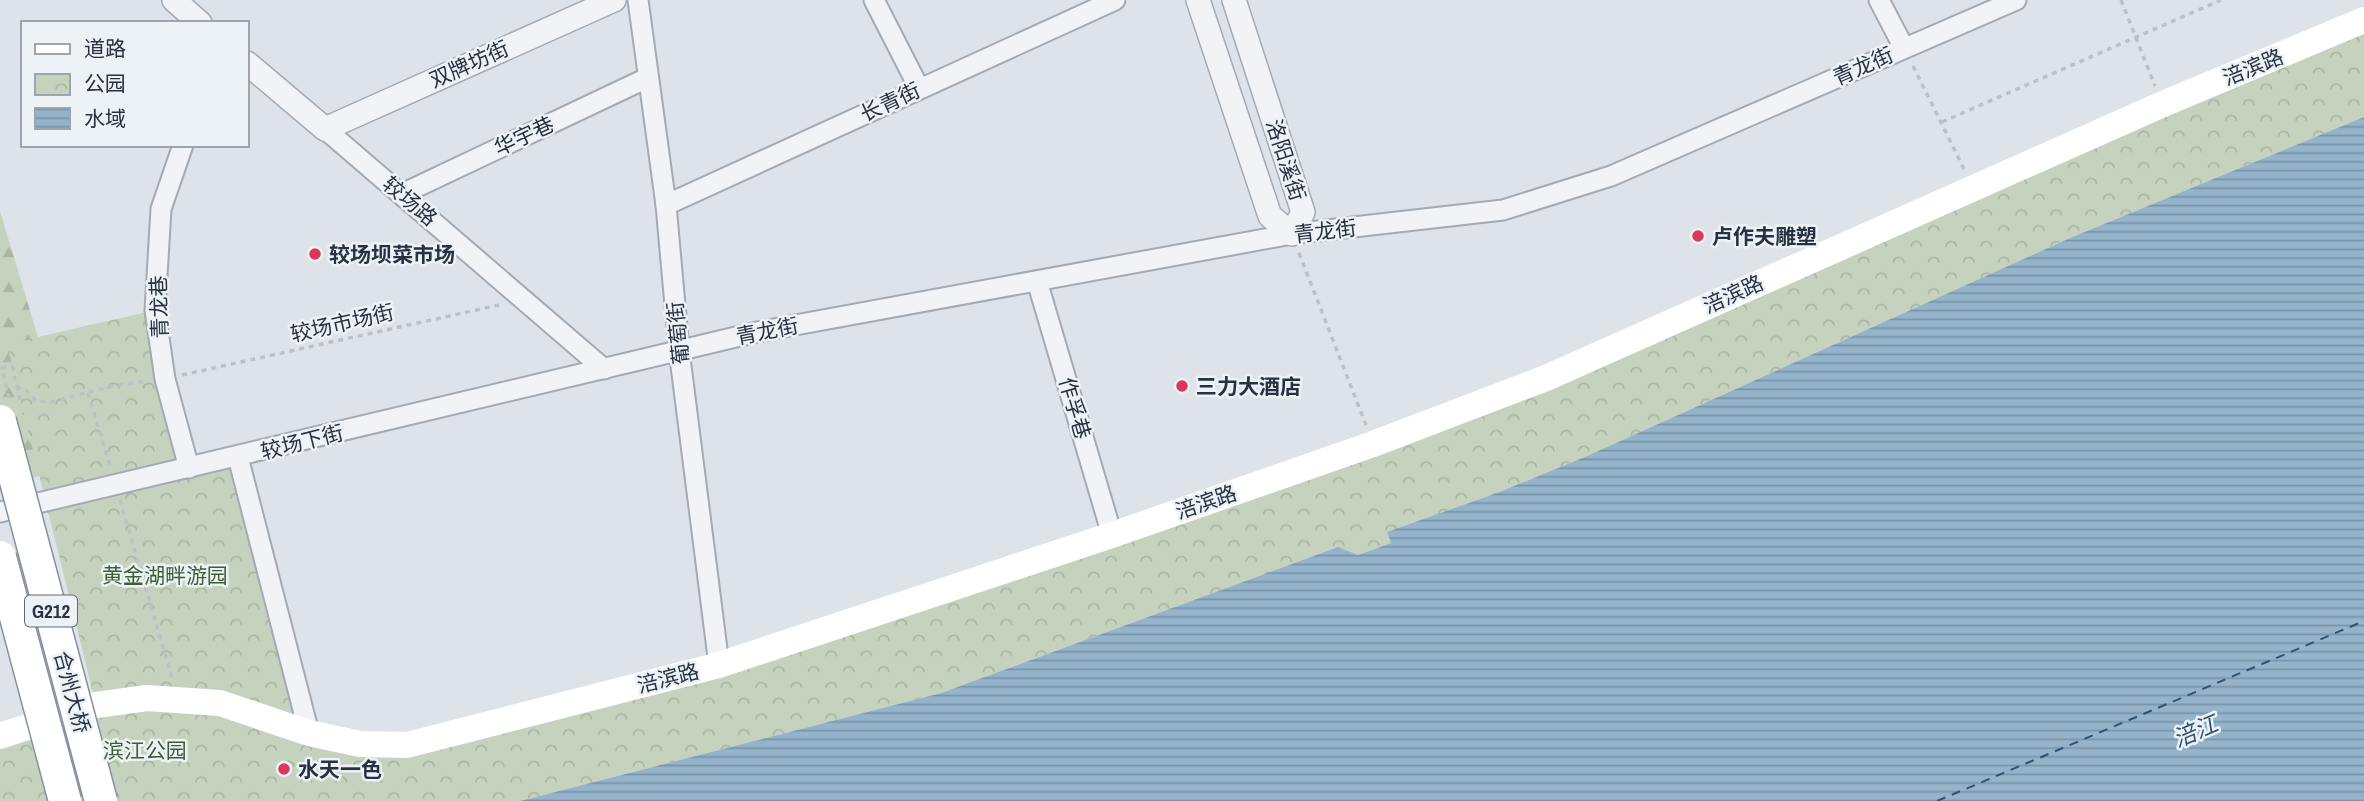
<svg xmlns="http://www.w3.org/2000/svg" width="2364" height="801" viewBox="0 0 2364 801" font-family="'Archivo Narrow','Noto Sans SC',sans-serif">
<defs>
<pattern id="forest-firs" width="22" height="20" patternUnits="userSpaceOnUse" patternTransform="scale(1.75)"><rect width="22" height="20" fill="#c5d3be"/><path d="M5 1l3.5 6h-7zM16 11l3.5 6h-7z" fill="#a9b6a4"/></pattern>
<pattern id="park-crowns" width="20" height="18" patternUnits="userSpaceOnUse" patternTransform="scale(1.75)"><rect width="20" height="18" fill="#c5d3be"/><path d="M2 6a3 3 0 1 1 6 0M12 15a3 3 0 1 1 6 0" fill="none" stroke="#a9b6a4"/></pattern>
<pattern id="water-rules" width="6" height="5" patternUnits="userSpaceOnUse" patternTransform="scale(1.75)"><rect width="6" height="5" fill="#95b4cc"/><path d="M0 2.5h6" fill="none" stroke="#7993a7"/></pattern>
</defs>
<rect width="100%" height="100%" fill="#dee3e9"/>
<!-- forest -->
<path fill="url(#forest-firs)" d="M0,211l38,126 79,-18 32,129 -133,34 -16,-63z"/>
<!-- park -->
<path fill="url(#park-crowns)" d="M2364,20v97l-294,121 -483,218 -90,37 -109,40 3,10 -33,12 -20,-8 -397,146 -421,108h-520v-70l96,-26 -89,-360 148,-35 34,158 49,-11 71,276 51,11 359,-79 654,-221z"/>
<!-- water -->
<path fill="url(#water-rules)" d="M2364,117v684h-1844l421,-108 397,-146 20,8 33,-12 -4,-11 110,-39 90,-37 483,-218z"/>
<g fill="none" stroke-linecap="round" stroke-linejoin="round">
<!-- ferry -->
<path stroke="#2c5478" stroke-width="2" stroke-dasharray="9 7" stroke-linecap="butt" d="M1937,801l427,-180"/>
<!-- minor casing -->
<g stroke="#a3aab3" stroke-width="23">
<g id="minor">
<path d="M638,0l28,205 13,145 40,315"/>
<path d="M874,0l45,88"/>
<path d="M1879,0l25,48"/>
<path d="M325,129l279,240"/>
<path d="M183,145l-22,64 -6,101 10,69 24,89"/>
<path d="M402,194l245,-116"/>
<path d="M666,205l449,-205"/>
<path d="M1037,281l75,254"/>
<path d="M238,457l71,276"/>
<path d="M0,512l757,-180 535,-98 211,-24 108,-34 405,-176"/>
</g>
</g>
<!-- tertiary casing -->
<g stroke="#a3aab3" stroke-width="26">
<g id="tertiary">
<path d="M174,0l26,23"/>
<path d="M1198,0l72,216 22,18 11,-22 -69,-212"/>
<path d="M247,63l78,66 289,-129"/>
</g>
</g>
<!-- path -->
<g stroke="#bcc1c8" stroke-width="3.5" stroke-dasharray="5 5" stroke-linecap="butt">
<path d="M2121,0l34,86"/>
<path d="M1913,66l51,103"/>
<path d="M1942,122l279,-122"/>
<path d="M1299,253l67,172"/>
<path d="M12,366l9,39"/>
<path d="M182,375l317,-70"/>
<path d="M16,386l11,5 9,10 15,1 61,-16 35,-5"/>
<path d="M88,393l22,73"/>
<path d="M120,500l52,178"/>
</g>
<!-- minor -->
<use href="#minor" stroke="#f1f3f7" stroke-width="19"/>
<!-- tertiary -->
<use href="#tertiary" stroke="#f1f3f7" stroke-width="23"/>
<!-- secondary -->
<path stroke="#fff" stroke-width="26" d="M0,736l96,-31 51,-7 73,5 89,30 51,11 47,1 312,-80 393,-130 261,-91 173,-66 617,-274 201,-84"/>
<!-- trunk-bridge casing -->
<g stroke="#8491a1" stroke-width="35" stroke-linecap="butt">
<g id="trunk-bridge">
<path d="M0,421l101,380"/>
<path d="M0,557l65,244"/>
</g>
</g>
<!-- path-bridge -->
<path stroke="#bcc1c8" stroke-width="3.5" stroke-dasharray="5 5" stroke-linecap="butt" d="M9,398l-7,-30 10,-2"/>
<!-- trunk-bridge -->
<use href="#trunk-bridge" stroke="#fff" stroke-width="32"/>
</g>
<!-- markers -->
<g fill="#da375b" stroke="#edf2f6" stroke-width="2.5">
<circle cx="1698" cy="236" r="7"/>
<circle cx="315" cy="254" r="7"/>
<circle cx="1182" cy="386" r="7"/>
<circle cx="284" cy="769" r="7"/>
</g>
<g text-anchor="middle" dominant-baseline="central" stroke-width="5" stroke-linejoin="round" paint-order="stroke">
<!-- shield labels -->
<rect fill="#edf2f6" stroke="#626b77" stroke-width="2" x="25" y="595.5" width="52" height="31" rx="5"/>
<g font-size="19" font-weight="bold" fill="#263141">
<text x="51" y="611">G212</text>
</g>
<!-- street labels -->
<g font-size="21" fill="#263141" stroke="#edf2f6">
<text transform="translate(469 64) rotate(-24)">双牌坊街</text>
<text transform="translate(1863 66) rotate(-24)">青龙街</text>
<text transform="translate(2253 67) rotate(-22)">涪滨路</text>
<text transform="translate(890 102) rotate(-25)">长青街</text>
<text transform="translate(524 136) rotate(-25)">华宇巷</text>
<text transform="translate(1286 160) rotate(72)">洛阳溪街</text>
<text transform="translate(410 201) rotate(40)">较场路</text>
<text transform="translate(1325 231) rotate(-7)">青龙街</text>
<text transform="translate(1733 294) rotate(-24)">涪滨路</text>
<text transform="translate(159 307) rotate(-92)">青龙巷</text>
<text transform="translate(342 323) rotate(-13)">较场市场街</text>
<text transform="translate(767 331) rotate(-11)">青龙街</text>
<text transform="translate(678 333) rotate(-96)">葡萄街</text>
<text transform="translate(1075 408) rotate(74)">作孚巷</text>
<text transform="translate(302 442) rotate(-14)">较场下街</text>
<text transform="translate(1206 502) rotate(-19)">涪滨路</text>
<text transform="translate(668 678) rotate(-14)">涪滨路</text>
<text transform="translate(72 692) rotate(75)">合州大桥</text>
</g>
<!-- poi labels -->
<g font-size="21" font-weight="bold" fill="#263141" stroke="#edf2f6" text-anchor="start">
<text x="1712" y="236">卢作夫雕塑</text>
<text x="329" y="254">较场坝菜市场</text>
<text x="1196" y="386">三力大酒店</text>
<text x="298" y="769">水天一色</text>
</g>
<!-- park labels -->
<g font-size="21" fill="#3d5e32" stroke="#edf2f6">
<text x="165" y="575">黄金湖畔游园</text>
<text x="145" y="750">滨江公园</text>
</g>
<!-- water labels -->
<g font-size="23" font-style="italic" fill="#2c5478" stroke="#edf2f6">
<text transform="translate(2195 731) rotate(-23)">涪江</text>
</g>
</g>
<!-- legend -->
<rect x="21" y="21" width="228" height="126" fill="#edf2f6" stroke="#9da5ae" stroke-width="2"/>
<rect x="35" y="44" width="35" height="10" fill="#ffffff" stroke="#9da5ae" stroke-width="2"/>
<text x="84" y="56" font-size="21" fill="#263141">道路</text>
<rect x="35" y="74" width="35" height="21" fill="url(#park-crowns)" stroke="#9da5ae" stroke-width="2"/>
<text x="84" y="91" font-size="21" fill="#263141">公园</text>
<rect x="35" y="108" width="35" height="21" fill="url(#water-rules)" stroke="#9da5ae" stroke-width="2"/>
<text x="84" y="126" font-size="21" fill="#263141">水域</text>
</svg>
